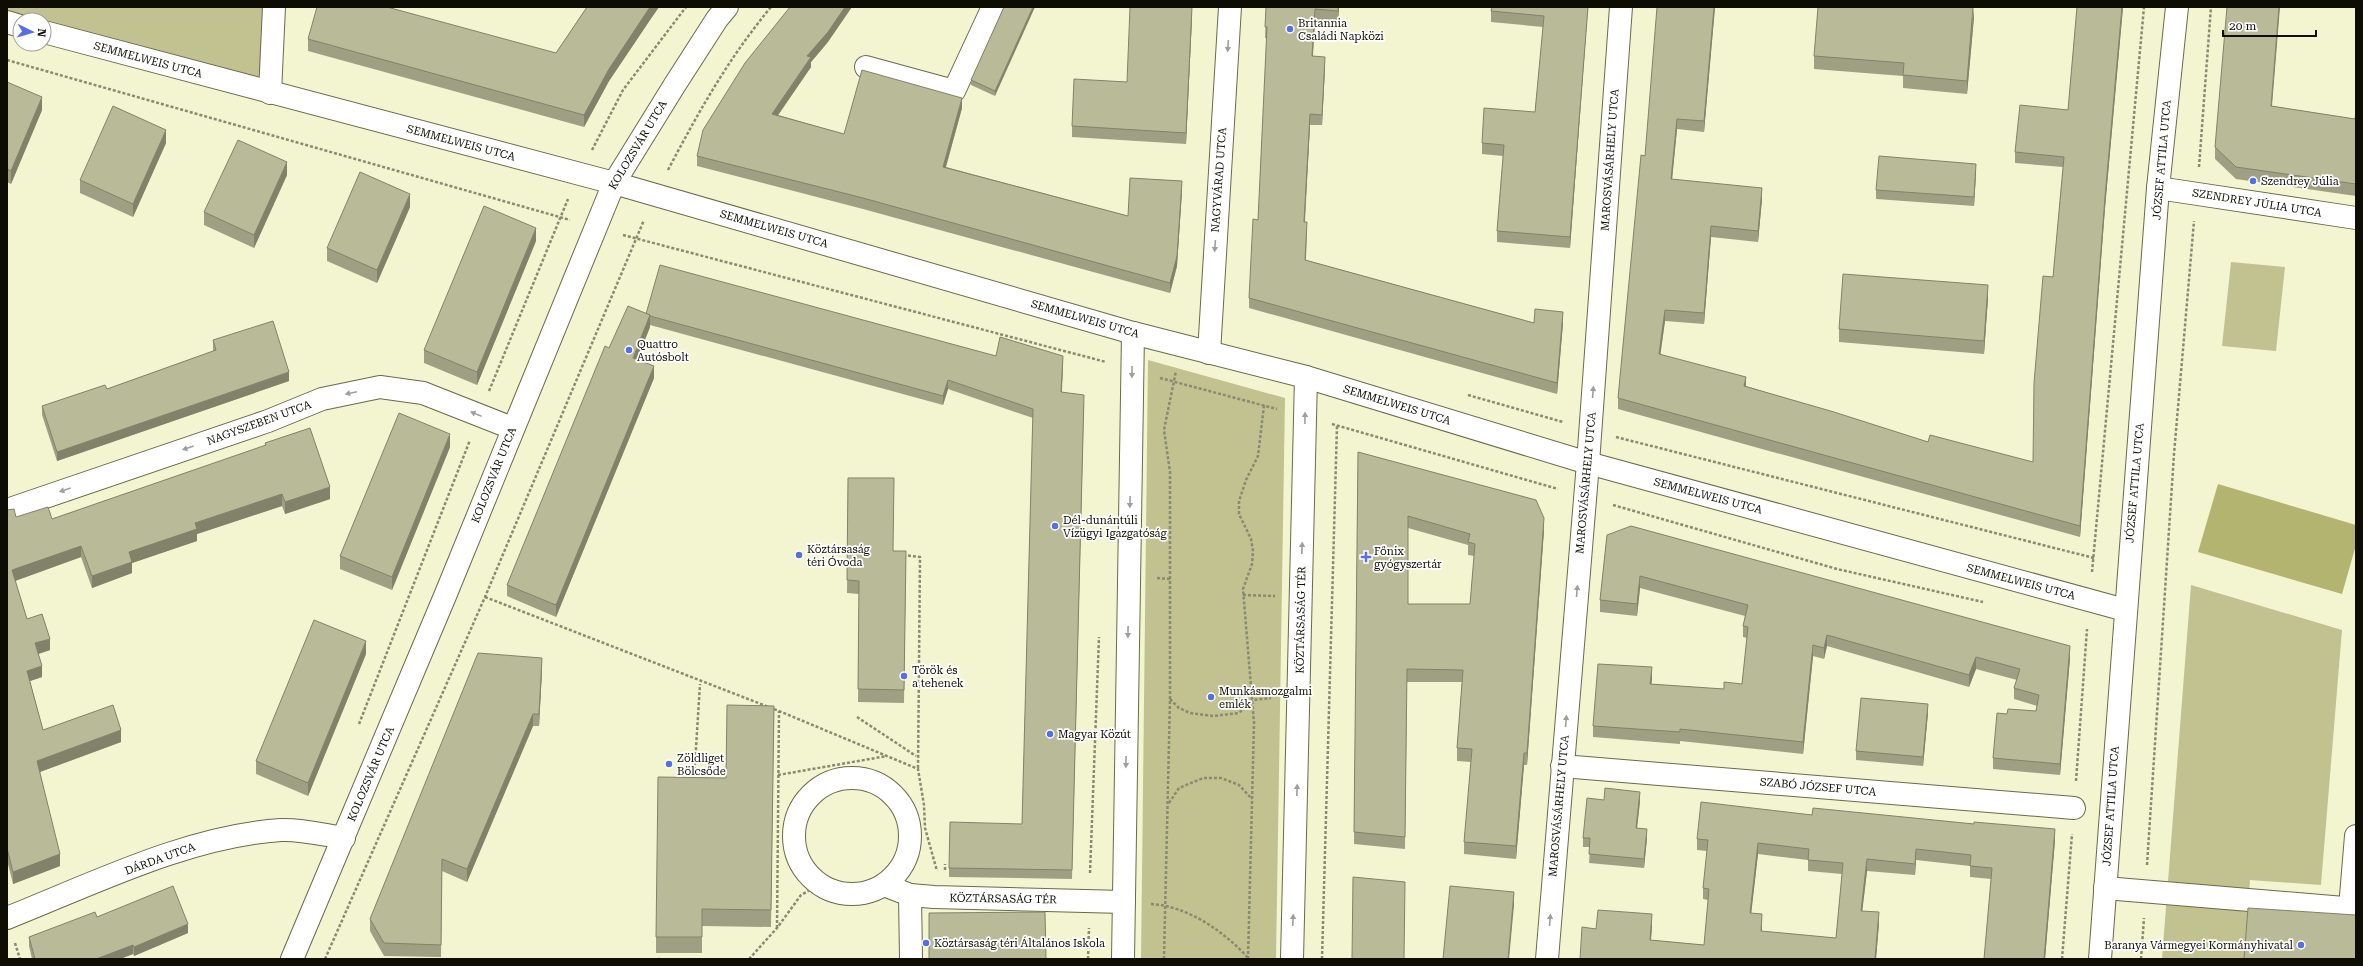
<svg xmlns="http://www.w3.org/2000/svg" width="2363" height="966" viewBox="0 0 2363 966" font-family="'Roboto Serif',serif">
<rect width="100%" height="100%" fill="#f3f5d1"/>
<!-- green -->
<g fill="#c1c28f">
<path d="M7,7h267l-4,86 -226,-61v-12l-37,2z"/>
<path d="M2231,262l54,5 -9,84 -54,-5z"/>
<path d="M1148,360l137,38 -9,561h-135z"/>
<path d="M2191,585l151,45 -21,255 -71,-5 -5,79h-83z"/>
</g>
<!-- water -->
<path fill="#b3b46f" d="M2218,484l138,41v20l-14,49 -144,-42z"/>
<g fill="none" stroke-linecap="round" stroke-linejoin="round">
<!-- minor casing -->
<g stroke="#696a4a" stroke-width="24">
<g id="minor">
<path d="M7,22l13,4"/>
<path d="M44,32l570,151 519,150 173,44 282,86 537,147"/>
<path d="M866,67l88,24 39,-84"/>
<path d="M270,93l4,-86"/>
<path d="M2158,188l198,30"/>
<path d="M1209,353l21,-346"/>
<path d="M7,510l261,-89 54,-22 58,-12 43,6 89,35"/>
<path d="M1562,766l512,42"/>
<circle cx="852" cy="836" r="58"/>
<path d="M884,885l26,10 24,2 190,5"/>
<path d="M2105,888l251,21"/>
<path d="M910,895l1,64"/>
<path d="M2350,908l6,-72"/>
<path d="M7,918c86,-34 181,-82 274,-88 20,-1 43,5 63,8"/>
<path d="M292,959l153,-363 169,-413 60,-97 43,-67 10,-12"/>
<path d="M1123,959l10,-626"/>
<path d="M1292,959l14,-582"/>
<path d="M1547,959l41,-496 33,-456"/>
</g>
</g>
<!-- major casing -->
<g stroke="#696a4a" stroke-width="24">
<path id="major" d="M2100,959l58,-771 19,-181"/>
</g>
<!-- path -->
<g stroke="#888a72" stroke-width="2.5" stroke-dasharray="3 2" stroke-linecap="butt">
<path d="M7,60l563,160"/>
<path d="M592,150l31,-60 63,-83"/>
<path d="M2199,167l12,-160"/>
<path d="M668,170c31,-59 60,-111 103,-163"/>
<path d="M623,235l483,127"/>
<path d="M1160,378l117,31"/>
<path d="M489,391l79,-192"/>
<path d="M1468,395l95,27"/>
<path d="M1332,424l226,65"/>
<path d="M1616,437l478,121"/>
<path d="M1613,505l224,64 146,33"/>
<path d="M903,555l17,2 -2,212"/>
<path d="M2092,572l52,-565"/>
<path d="M1157,578l13,1"/>
<path d="M1243,595l32,1"/>
<path d="M485,597l294,114 139,58 6,36 1,23 12,43"/>
<path d="M1170,699l9,9 11,5 23,3 26,-3 13,-13 19,-2"/>
<path d="M857,717l59,39"/>
<path d="M359,724l111,-284"/>
<path d="M778,775l109,-19"/>
<path d="M694,780l6,-96"/>
<path d="M2076,781l11,-152"/>
<path d="M1169,803l10,-15 24,-10h18l18,7 13,14"/>
<path d="M2147,865l27,-411 20,-233"/>
<path d="M945,870v-6"/>
<path d="M1090,873l9,-236"/>
<path d="M1151,904c37,2 74,28 98,55"/>
<path d="M777,928l2,-217"/>
<path d="M15,943l5,16"/>
<path d="M325,959l160,-362 159,-377"/>
<path d="M658,959h2"/>
<path d="M749,959l28,-31 24,-33 18,-10"/>
<path d="M1088,959l1,-31"/>
<path d="M1164,959l6,-260v-227l-6,-42 12,-59"/>
<path d="M1248,959l6,-236 -11,-134 9,-25 1,-13 -2,-12 -12,-25v-13l7,-21 12,-24 6,-51"/>
<path d="M1322,959l15,-534"/>
<path d="M2062,959l10,-125"/>
<path d="M2141,959l3,-41"/>
</g>
<!-- minor -->
<use href="#minor" stroke="#fff" stroke-width="22"/>
<!-- major -->
<use href="#major" stroke="#fff" stroke-width="22"/>
</g>
<!-- wall -->
<g fill="#9fa083" fill-rule="evenodd">
<path d="M587,7h72l-7,10 -43,64 -25,46 -276,-76v-12l248,14z"/>
<path d="M1004,7l-9,89 -24,-11v-5z"/>
<path d="M1266,7h73l-1,14 -23,-1 -2,36 12,11 -3,58h-12l-5,97 2,10 -1,28 228,63h29l-6,71 -308,-86v-10l9,-78 9,-182h-2z"/>
<path d="M1588,7l-18,241 -73,-6v-11l6,-75 -21,-2v-11l53,-31 8,-85 -52,-5v-11z"/>
<path d="M1715,7l-11,125 -27,-3 -5,50 90,20 -4,43 -47,-5 -7,87 -39,-3 -5,34 86,31 182,56 105,20 20,-185 10,-110 -48,-4v-11l53,-42 9,-103h46l-18,201 -25,329 -462,-128v-11l27,-242z"/>
<path d="M1192,17l-6,127 -114,-7v-11l55,-44z"/>
<path d="M1974,17l-7,77 -64,-6v-12l-89,-7v-13z"/>
<path d="M828,42l-17,20v5l-33,48 66,19 118,-26 -16,59 182,49 54,-25 -5,75 -7,27 -307,-84 -166,-43v-10z"/>
<path d="M7,82l35,28 -31,74 -4,-2z"/>
<path d="M2272,106l83,13 1,-7v84l-120,-17 -21,-20v-12z"/>
<path d="M166,143l-33,74 -53,-24v-13z"/>
<path d="M1976,172l-2,34 -98,-7v-9z"/>
<path d="M287,175l-33,73 -50,-23v-13z"/>
<path d="M410,207l-33,76 -50,-22v-13z"/>
<path d="M536,241l-59,144 -53,-22v-13z"/>
<path d="M1988,298l-4,56 -145,-12v-13z"/>
<path d="M646,314l350,42 67,9 -1,27 22,12 -12,475 -123,-2v-9l73,-44 11,-406 -85,-29 -5,16 -293,-80v2l-13,32 17,19 -98,239 -49,-21v-11l102,-237z"/>
<path d="M213,340l76,41 -232,80 -15,-46v-9l65,-17 106,-38z"/>
<path d="M265,443l65,56 -45,15 -3,-8 -85,28v7l-65,22v10l-40,15 -11,-31 -66,24 12,38 23,31 -12,4 4,23 -12,4 13,49 78,12 -81,30 20,94 -47,18 -6,-24v-350l9,7 36,2 213,-73z"/>
<path d="M450,447l-58,143 -52,-21v-13z"/>
<path d="M1358,452l186,78 -17,235h-3l-8,94 -52,-5v-12l7,-80 -14,-1v-13l5,-66h-55l-2,167 -51,-5zM1408,528l60,17v10l6,1 -4,48h-62z"/>
<path d="M848,478l45,73h13l-2,152 -46,-1 1,-108 -12,-1z"/>
<path d="M1607,535l463,123 -10,117 -67,-6v-11l14,-44 29,-3 1,-5 -23,-7v-11l3,-8 -41,-11 -7,18 -142,-41 -3,13 -11,-3 -10,98 -123,-13v3l-87,-7v-11l59,-47 -1,5 73,5 18,-5 5,-46 -4,-1v-11l2,-10 -105,-28 -3,28 -37,-4v-12z"/>
<path d="M366,654l-58,142 -52,-22v-13z"/>
<path d="M542,670l-3,56h-6l-66,156 -25,-11 -1,86 -57,-1 -14,-25v-12z"/>
<path d="M774,706l-3,221 -69,-1v27h-46v-16l70,-159z"/>
<path d="M1928,713l-5,53 -67,-6v-9z"/>
<path d="M1604,800l36,1 -3,27 10,10 -3,30 -55,-5 1,-16h-7v-9z"/>
<path d="M1812,815l243,25 -10,119h-61l7,-80 -21,-2v-11l-54,-6 -1,15 -48,-4 -5,40 17,12 -3,36h-296l16,-30 56,-3 -1,14 53,5 4,-45 -5,-1v-11l4,-37 -10,-1v-11zM1758,854l50,6v11l34,3 -6,64 -74,-6v-7l-11,-12z"/>
<path d="M97,917l91,16 -54,23 -1,-2 -13,5h-88l-3,-13v-9z"/>
</g>
<!-- shaded-wall -->
<g fill="#82826a">
<path d="M650,7h9l-7,10 -43,64 -25,46v-12l25,-46z"/>
<path d="M845,7h7l-24,35 -17,20v5l-39,57v-10l35,-58z"/>
<path d="M1033,7h2l-40,89v-5z"/>
<path d="M1192,7v10l-6,127v-11z"/>
<path d="M1338,7h1l-1,14z"/>
<path d="M1588,7l-18,241v-11z"/>
<path d="M1714,7h1l-11,125v-11z"/>
<path d="M1974,7v10l-7,77v-13z"/>
<path d="M2122,7h1l-18,201 -25,329v-11l25,-329z"/>
<path d="M2279,7h1l-9,111v-12z"/>
<path d="M1315,9v11l-3,46v-10z"/>
<path d="M1325,57v10l-3,58v-10z"/>
<path d="M42,97v13l-31,74v-13z"/>
<path d="M962,98v10l-19,69v-10z"/>
<path d="M1310,114v11l-6,107v-10z"/>
<path d="M1677,119v10l-6,61v-11z"/>
<path d="M166,130v13l-33,74v-13z"/>
<path d="M287,162v13l-33,73v-13z"/>
<path d="M1976,164v8l-2,34v-9z"/>
<path d="M1182,181v10l-5,75 -7,27v-10z"/>
<path d="M1762,188v11l-4,43v-11z"/>
<path d="M410,194v13l-33,76v-13z"/>
<path d="M1711,226v11l-7,87v-11z"/>
<path d="M536,228v13l-59,144v-13z"/>
<path d="M1988,285v13l-4,56v-13z"/>
<path d="M1665,310v11l-6,44v-11z"/>
<path d="M1563,312v11l-6,71v-11z"/>
<path d="M650,315v12l-17,43v-12z"/>
<path d="M1063,356v9l-2,36v-9z"/>
<path d="M654,366v12l-98,239v-12z"/>
<path d="M289,372v9l-232,80v-9z"/>
<path d="M1746,377v11l-2,-2z"/>
<path d="M948,380v9l-5,16v-9z"/>
<path d="M450,434v13l-58,143v-13z"/>
<path d="M330,487v12l-45,15v-12z"/>
<path d="M282,494v12l-85,28v7l-65,22v10l-40,15v-12l37,-24 66,-29z"/>
<path d="M1544,518v12l-17,235v-12z"/>
<path d="M81,546v11l-69,25v-12z"/>
<path d="M1640,576v12l-3,28v-12z"/>
<path d="M1827,635v11l-3,13v-11z"/>
<path d="M50,639v11l-15,5v-12z"/>
<path d="M366,641v13l-58,142v-13z"/>
<path d="M1813,645v11l-10,98v-12z"/>
<path d="M2070,646v12l-10,117v-11z"/>
<path d="M1976,657v12l-7,18v-12z"/>
<path d="M542,658v12l-3,56v-12z"/>
<path d="M42,666v11l-15,5v-11z"/>
<path d="M1652,667v12l-2,17v-12z"/>
<path d="M1928,704v9l-5,53v-9z"/>
<path d="M533,714v12l-66,156v-13z"/>
<path d="M121,730v12l-84,31v-12z"/>
<path d="M1524,753v12l-8,94v-13z"/>
<path d="M1640,792v9l-4,36v-9z"/>
<path d="M1647,829v9l-3,30v-9z"/>
<path d="M2055,829v11l-10,119h-1z"/>
<path d="M1758,843v11l-8,70v-11z"/>
<path d="M1916,849v11l-1,15v-11z"/>
<path d="M60,854v12l-47,18v-12z"/>
<path d="M1867,859v12l-6,51v-11z"/>
<path d="M1514,892v13l-5,54h-1z"/>
<path d="M1879,912v11l-3,36h-1z"/>
<path d="M1652,914v12l-2,25v-11z"/>
<path d="M1762,914v11l-1,18v-12z"/>
<path d="M188,924v9l-54,23v-9z"/>
<path d="M133,945v9l-13,5h-24z"/>
</g>
<!-- building -->
<g fill="#b9ba98" stroke="#82826a" fill-rule="evenodd">
<path d="M317,7h70l169,46 31,-46h63l-41,62 -25,46 -276,-76z"/>
<path d="M790,7h55l-17,25 -21,24 4,1 -39,57 72,20 18,-64 100,28 -19,69 185,49 2,-38 52,3 -5,75 -7,27 -307,-85 -166,-42 6,-26 42,-67z"/>
<path d="M1004,7h29l-38,84 -24,-11z"/>
<path d="M1130,7h62l-6,126 -114,-7 2,-47 53,3z"/>
<path d="M1266,7h72v4l-23,-2 -3,47 13,1 -3,58 -12,-1 -6,108h3l-2,38 229,63 1,-14 28,3 -6,71 -308,-85 4,-79 5,1 9,-193h-2z"/>
<path d="M1492,7h96l-18,230 -73,-6 7,-86 -22,-2 2,-35 51,4 9,-96 -53,-5z"/>
<path d="M1657,7h57l-10,114 -27,-2 -6,60 91,9 -4,43 -47,-5 -7,87 -39,-3 -6,44 87,23 -2,9 90,26 94,30 2,-7 103,27 1,-79 9,-107 10,1 11,-120 -49,-5 5,-47 48,5 9,-103h45l-17,190 -25,329 -462,-128 23,-243 4,1z"/>
<path d="M1818,7h155l-6,74 -64,-6 1,-12 -90,-7z"/>
<path d="M2227,7h52l-8,99 84,13 1,-7v72l-120,-17 -21,-20z"/>
<path d="M7,82l35,15 -31,74 -4,-2z"/>
<path d="M113,106l53,24 -33,74 -53,-24z"/>
<path d="M238,140l49,22 -33,73 -50,-23z"/>
<path d="M1879,156l97,8 -2,33 -98,-7z"/>
<path d="M360,172l50,22 -33,76 -50,-22z"/>
<path d="M484,206l52,22 -59,144 -53,-22z"/>
<path d="M660,265l336,91 4,-19 63,19 -2,36 23,3 -12,475 -123,-2 1,-46 72,2 11,-415 -85,-29 -5,16 -293,-80v-1l-4,-1z"/>
<path d="M1843,274l145,11 -4,56 -145,-12z"/>
<path d="M628,306l22,9 -17,43 21,8 -98,239 -49,-20 98,-239 4,2z"/>
<path d="M273,321l16,51 -232,80 -15,-46 63,-21 2,4 109,-39 -3,-10z"/>
<path d="M399,413l51,21 -58,143 -52,-21z"/>
<path d="M310,428l20,59 -45,15 -3,-8 -87,29 2,6 -68,23 3,10 -40,14 -11,-30 -69,24 15,49 15,-5 8,25 -15,4 7,23 -15,5 16,59 70,-25 8,25 -84,31 23,93 -47,18 -6,-24v-338l7,-1 2,8 32,-10 4,12 214,-74 -1,-2z"/>
<path d="M1358,452l178,48 8,18 -17,235h-3l-8,93 -52,-4 8,-93 -15,-1 6,-78 -56,-1 -2,168 -51,-5zM1408,516l62,18 -2,8 7,2 -5,60h-62z"/>
<path d="M848,478h46l-1,73h13l-2,139 -46,-1 1,-108 -12,-1z"/>
<path d="M1631,526l439,120 -10,118 -67,-6 4,-45 10,1 1,-5 28,2 3,-16 -25,-7 6,-19 -44,-12 -7,18 -142,-40 -3,13 -11,-3 -10,97 -123,-13v3l-87,-6 5,-62 54,3 -2,17 74,5v-7l18,2 6,-57 -5,-1 5,-21 -108,-29 -3,28 -37,-4 7,-65z"/>
<path d="M314,620l52,21 -58,142 -52,-22z"/>
<path d="M478,653l64,5 -3,56h-6l-66,155 -25,-10 -1,86 -57,-2 -14,-24z"/>
<path d="M1861,698l67,6 -5,53 -67,-6z"/>
<path d="M727,705l47,1 -3,204 -69,-1v28h-46l2,-160 68,1z"/>
<path d="M1605,788l35,4 -4,36 11,1 -3,30 -55,-5 1,-16h-7l4,-40 17,2z"/>
<path d="M1701,802l111,13 1,-7 161,16v-2l81,7 -11,130h-60l8,-91 -22,-2 1,-11 -55,-6 -1,15 -48,-5 -6,52 18,1 -4,47h-295l2,-32 14,2 2,-19 54,4 -2,26 54,5 5,-56 -6,-1 5,-48 -11,-1zM1758,843l51,6 -1,11 35,3 -7,75 -75,-7 1,-17 -12,-1z"/>
<path d="M1353,877l52,5 -1,77h-52z"/>
<path d="M173,886l15,38 -54,23 -1,-2 -37,14h-61l-6,-22 66,-25 2,5z"/>
<path d="M1450,886l64,6 -6,67h-65z"/>
<path d="M2248,908l108,7v44h-112z"/>
<path d="M1045,912l1,47h-117v-46z"/>
</g>
<!-- one-way arrows -->
<defs><path id="oneway-solid" d="M-6-.8H1V-3.2L6.5 0L1 3.2V.8H-6Z"/></defs>
<g fill="#9e9e9a">
<use href="#oneway-solid" transform="translate(1228 46) rotate(94)"/>
<use href="#oneway-solid" transform="translate(1215 246) rotate(94)"/>
<use href="#oneway-solid" transform="translate(1132 372) rotate(91)"/>
<use href="#oneway-solid" transform="translate(1593 392) rotate(-86)"/>
<use href="#oneway-solid" transform="translate(351 393) rotate(168)"/>
<use href="#oneway-solid" transform="translate(476 414) rotate(-158)"/>
<use href="#oneway-solid" transform="translate(1305 418) rotate(-89)"/>
<use href="#oneway-solid" transform="translate(188 448) rotate(161)"/>
<use href="#oneway-solid" transform="translate(65 490) rotate(161)"/>
<use href="#oneway-solid" transform="translate(1130 502) rotate(91)"/>
<use href="#oneway-solid" transform="translate(1302 548) rotate(-88)"/>
<use href="#oneway-solid" transform="translate(1577 591) rotate(-85)"/>
<use href="#oneway-solid" transform="translate(1128 632) rotate(91)"/>
<use href="#oneway-solid" transform="translate(1566 721) rotate(-85)"/>
<use href="#oneway-solid" transform="translate(1126 762) rotate(91)"/>
<use href="#oneway-solid" transform="translate(1297 790) rotate(-88)"/>
<use href="#oneway-solid" transform="translate(1293 920) rotate(-88)"/>
<use href="#oneway-solid" transform="translate(1550 920) rotate(-85)"/>
</g>
<!-- markers -->
<g fill="#556fe5" stroke="#fff" stroke-width="1.5">
<circle cx="1290" cy="29" r="4"/>
<circle cx="2253" cy="181" r="4"/>
<circle cx="629" cy="350" r="4"/>
<circle cx="1055" cy="526" r="4"/>
<circle cx="799" cy="555" r="4"/>
<path d="M1364 551h4v4h4v4h-4v4h-4v-4h-4v-4h4z"/>
<circle cx="904" cy="676" r="4"/>
<circle cx="1211" cy="697" r="4"/>
<circle cx="1050" cy="734" r="4"/>
<circle cx="669" cy="764" r="4"/>
<circle cx="926" cy="943" r="4"/>
<circle cx="2301" cy="945" r="4"/>
</g>
<g text-anchor="middle" dominant-baseline="central" stroke-width="3.5" stroke-linejoin="round" paint-order="stroke">
<!-- poi labels -->
<g font-size="11" fill="#0d0d03" stroke="#fff" text-anchor="start">
<text x="1298" y="23">Britannia<tspan x="1298" dy="13">Családi Napközi</tspan></text>
<text x="2261" y="181">Szendrey Júlia</text>
<text x="637" y="344">Quattro<tspan x="637" dy="13">Autósbolt</tspan></text>
<text x="1063" y="520">Dél-dunántúli<tspan x="1063" dy="13">Vízügyi Igazgatóság</tspan></text>
<text x="807" y="549">Köztársaság<tspan x="807" dy="13">téri Óvoda</tspan></text>
<text x="1374" y="551">Főnix<tspan x="1374" dy="13">gyógyszertár</tspan></text>
<text x="912" y="670">Török és<tspan x="912" dy="13">a tehenek</tspan></text>
<text x="1219" y="691">Munkásmozgalmi<tspan x="1219" dy="13">emlék</tspan></text>
<text x="1058" y="734">Magyar Közút</text>
<text x="677" y="758">Zöldliget<tspan x="677" dy="13">Bölcsőde</tspan></text>
<text x="934" y="943">Köztársaság téri Általános Iskola</text>
<text x="2293" y="945" text-anchor="end">Baranya Vármegyei Kormányhivatal</text>
</g>
<!-- street labels -->
<g font-size="11" fill="#0d0d03" stroke="#fff">
<text transform="translate(148 60) rotate(15)">SEMMELWEIS UTCA</text>
<text transform="translate(461 143) rotate(15)">SEMMELWEIS UTCA</text>
<text transform="translate(638 145) rotate(-59)">KOLOZSVÁR UTCA</text>
<text transform="translate(1610 160) rotate(-86)">MAROSVÁSÁRHELY UTCA</text>
<text transform="translate(2162 160) rotate(-85)">JÓZSEF ATTILA UTCA</text>
<text transform="translate(1219 180) rotate(-86)">NAGYVÁRAD UTCA</text>
<text transform="translate(2257 203) rotate(9)">SZENDREY JÚLIA UTCA</text>
<text transform="translate(774 229) rotate(16)">SEMMELWEIS UTCA</text>
<text transform="translate(1085 319) rotate(16)">SEMMELWEIS UTCA</text>
<text transform="translate(1397 405) rotate(17)">SEMMELWEIS UTCA</text>
<text transform="translate(259 423) rotate(-20)">NAGYSZEBEN UTCA</text>
<text transform="translate(494 475) rotate(-68)">KOLOZSVÁR UTCA</text>
<text transform="translate(1586 483) rotate(-85)">MAROSVÁSÁRHELY UTCA</text>
<text transform="translate(2135 483) rotate(-85)">JÓZSEF ATTILA UTCA</text>
<text transform="translate(1708 496) rotate(15)">SEMMELWEIS UTCA</text>
<text transform="translate(2021 582) rotate(15)">SEMMELWEIS UTCA</text>
<text transform="translate(1301 620) rotate(-89)">KÖZTÁRSASÁG TÉR</text>
<text transform="translate(371 774) rotate(-67)">KOLOZSVÁR UTCA</text>
<text transform="translate(1818 787) rotate(5)">SZABÓ JÓZSEF UTCA</text>
<text transform="translate(1559 806) rotate(-85)">MAROSVÁSÁRHELY UTCA</text>
<text transform="translate(2111 806) rotate(-86)">JÓZSEF ATTILA UTCA</text>
<text transform="translate(160 859) rotate(-20)">DÁRDA UTCA</text>
<text transform="translate(1003 899) rotate(1)">KÖZTÁRSASÁG TÉR</text>
</g>
</g>
<!-- border -->
<rect width="2363" height="966" fill="none" stroke="#0d0d03" stroke-width="16"/>
<!-- north arrow -->
<g transform="translate(32 32) rotate(95)"><circle r="19" fill="#ffffff" stroke="#9e9e9a"/>
<path d="M0-3L7 15L0 10L-7 15Z" fill="#556fe5"/>
<text y="-6" font-size="11" font-weight="bold" text-anchor="middle" fill="#0d0d03">N</text>
</g>
<!-- scale -->
<path d="M2223 30v6h93v-6" fill="none" stroke="#0d0d03" stroke-width="2"/>
<text x="2229" y="30" font-size="12" fill="#0d0d03" stroke="#ffffff" stroke-width="3" paint-order="stroke">20 m</text>
</svg>
